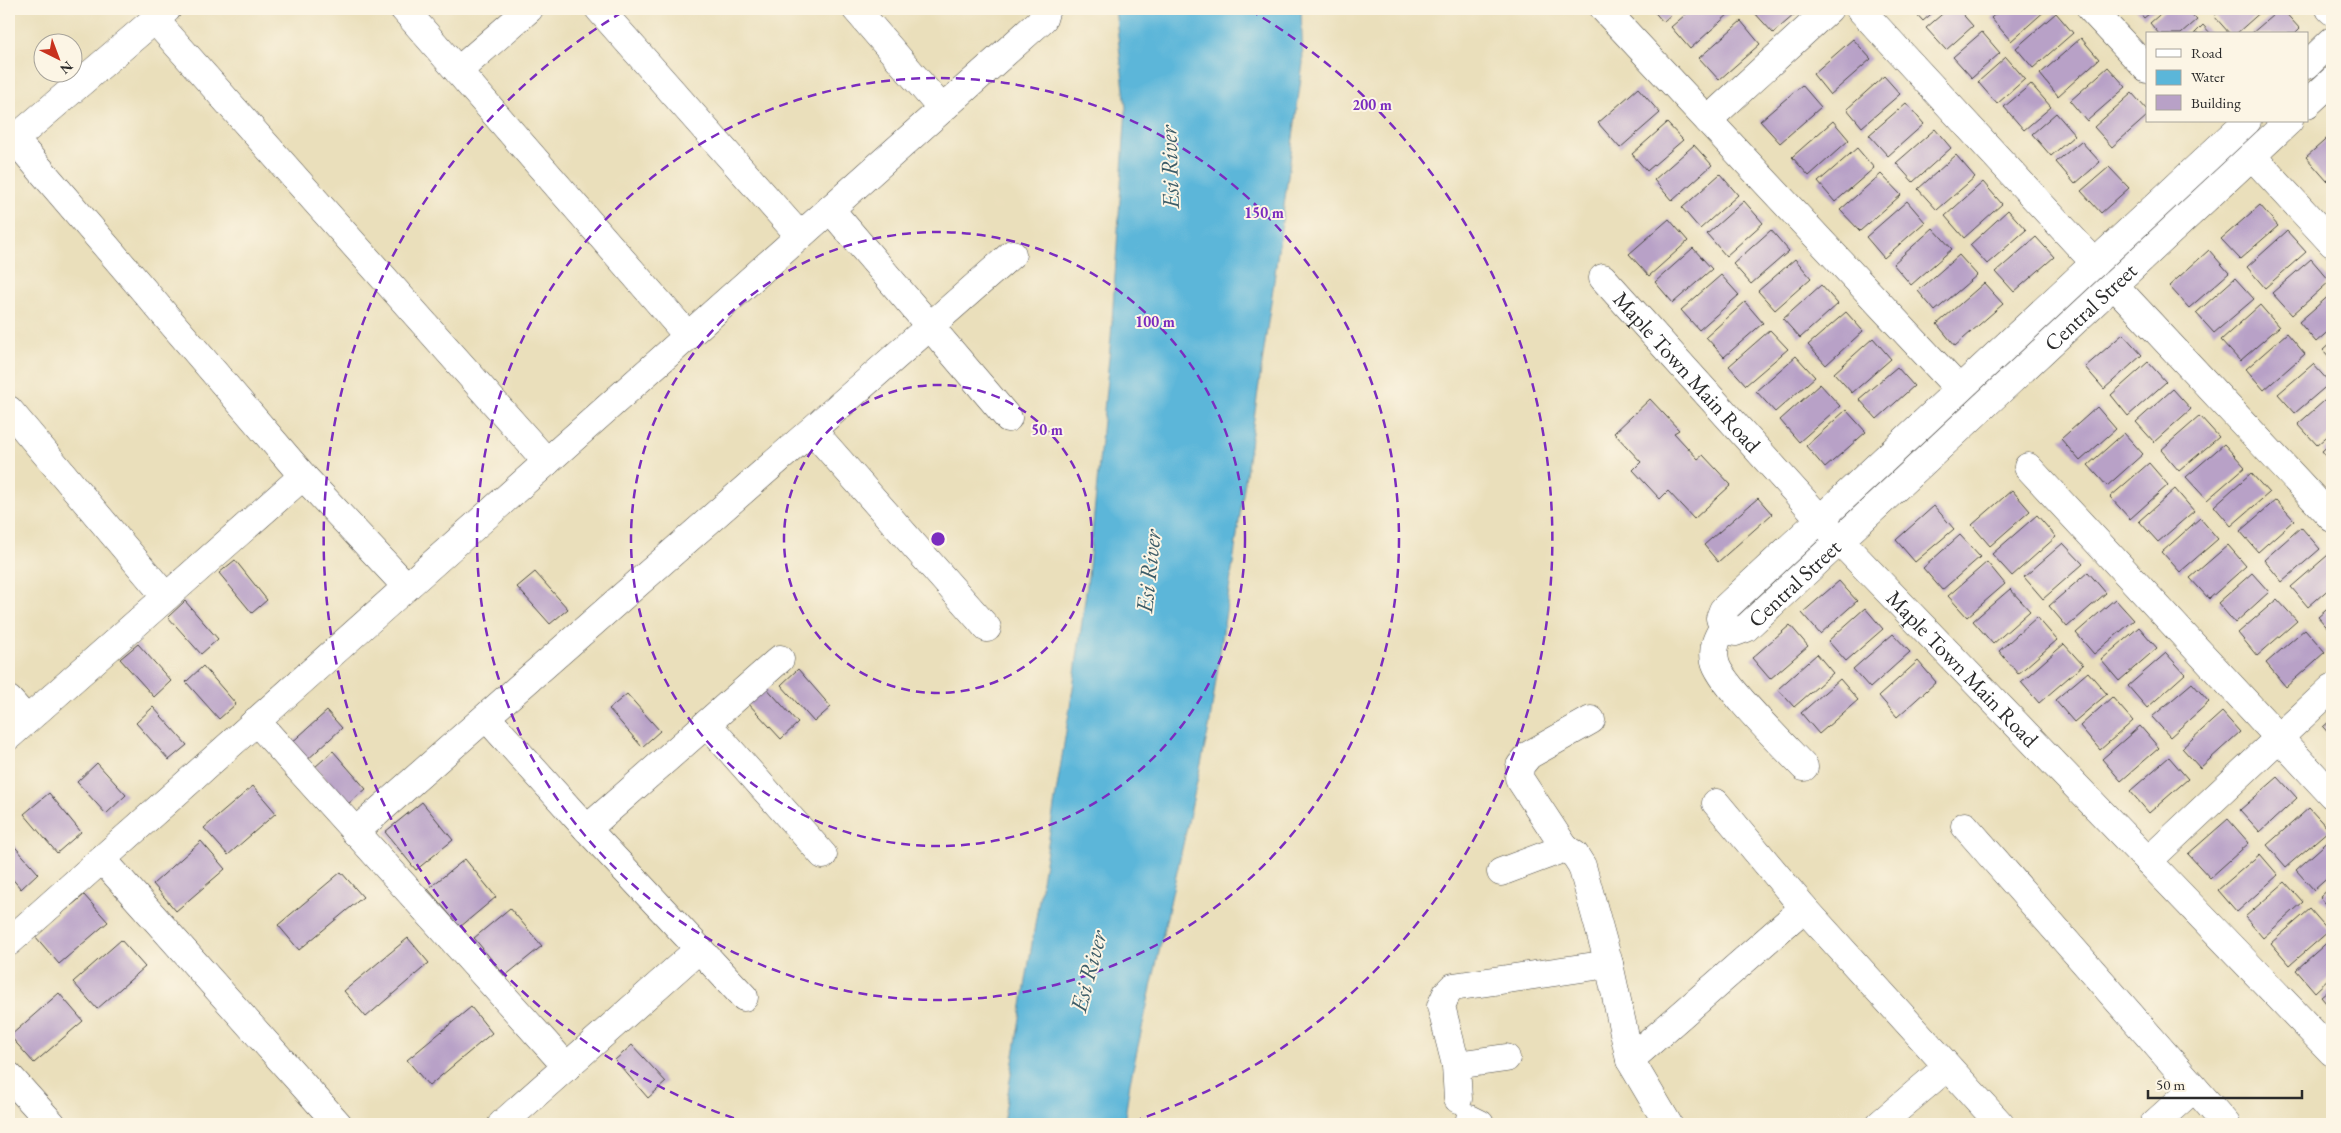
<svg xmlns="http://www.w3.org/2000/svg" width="2341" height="1133" viewBox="0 0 2341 1133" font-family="'EB Garamond',serif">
<rect width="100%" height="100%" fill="#fcf5e5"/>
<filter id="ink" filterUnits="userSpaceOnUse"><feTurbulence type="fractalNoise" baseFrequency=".02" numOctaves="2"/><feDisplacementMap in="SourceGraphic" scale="10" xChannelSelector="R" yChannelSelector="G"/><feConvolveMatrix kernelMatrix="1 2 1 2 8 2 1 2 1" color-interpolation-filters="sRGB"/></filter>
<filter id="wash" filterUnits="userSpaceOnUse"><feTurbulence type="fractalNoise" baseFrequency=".0096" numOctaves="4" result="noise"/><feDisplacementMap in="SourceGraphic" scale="20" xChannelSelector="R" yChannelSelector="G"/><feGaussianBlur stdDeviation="1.12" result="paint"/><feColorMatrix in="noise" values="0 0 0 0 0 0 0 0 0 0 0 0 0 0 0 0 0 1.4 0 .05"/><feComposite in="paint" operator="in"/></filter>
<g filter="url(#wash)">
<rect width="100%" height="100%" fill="#eadfbb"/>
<!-- water -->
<path fill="#5bb6d9" stroke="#437082" d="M1115,9h186l2,54 -29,218 -65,447 -79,354 -6,42h-121l70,-436 15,-111 23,-240 15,-229z"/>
<g id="blocks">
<!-- building -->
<g fill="#b8a1c7">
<path d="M1652,9h25l-14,13z"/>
<path d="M1692,9h35l3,4 -40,36 -19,-22z"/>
<path d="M1755,9h46l-28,24 -20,-22z"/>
<path d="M1912,9h25l-14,12z"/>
<path d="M1948,9h10l15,17 -27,24 -20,-22z"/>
<path d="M2001,9h46l-36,32 -20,-23z"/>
<path d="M2136,9h19l-11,9z"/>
<path d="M2166,9h21l10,11 -16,14h-22l-9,-11z"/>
<path d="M2222,9h42l-28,25h-6l-16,-18z"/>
<path d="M2280,9h2l18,20 -5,5h-44z"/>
<path d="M2056,13l17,20 -40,35 -17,-20z"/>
<path d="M1741,21l19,23 -41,36 -20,-22z"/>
<path d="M2203,25l8,9h-17z"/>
<path d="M1982,32l18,21 -28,25 -19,-21z"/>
<path d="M2081,38l18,21 -41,37 -18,-22z"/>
<path d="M1853,39l18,20 -41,36 -17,-21z"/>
<path d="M2006,57l19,22 -28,25 -19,-22z"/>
<path d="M2108,67l18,20 -39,34 -17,-20z"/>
<path d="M1884,76l16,18 -38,33 -15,-18z"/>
<path d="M2031,84l20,23 -27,23 -20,-23z"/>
<path d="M1802,85l19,22 -41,36 -20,-22z"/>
<path d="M1638,88l22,25 -40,35 -22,-25z"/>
<path d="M2132,93l15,17v6l-35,31 -18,-20z"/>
<path d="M1906,103l18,21 -36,32 -19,-21z"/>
<path d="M2056,113l19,22 -24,21 -19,-22z"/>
<path d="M1833,121l16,19 -40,36 -17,-19z"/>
<path d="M1667,123l16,17 -36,31 -15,-17z"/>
<path d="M1935,129l16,19 -38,34 -17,-19z"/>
<path d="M2332,134v42l-5,5 -21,-24z"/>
<path d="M2081,141l19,21 -25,22 -19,-22z"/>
<path d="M1694,145l18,20 -40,36 -18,-21z"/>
<path d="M1857,148l17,20 -39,34 -17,-20z"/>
<path d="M1956,155l19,22 -38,33 -19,-21z"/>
<path d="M2109,167l20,21 -28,25 -20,-22z"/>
<path d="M1720,174l18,21 -38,34 -18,-21z"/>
<path d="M1881,174l20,21 -41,36 -20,-21z"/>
<path d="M1983,182l19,22 -38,34 -19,-22z"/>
<path d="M1744,201l19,22 -37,33 -19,-22z"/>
<path d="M1907,201l18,21 -41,36 -18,-21z"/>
<path d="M2260,205l18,21 -38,33 -19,-20z"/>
<path d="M2008,210l18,20 -39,34 -17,-19z"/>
<path d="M1669,219l19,22 -39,35 -20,-22z"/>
<path d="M1933,228l19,21 -41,36 -18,-21z"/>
<path d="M1771,230l18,21 -38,33 -18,-20z"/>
<path d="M2287,231l19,21 -41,36 -18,-21z"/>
<path d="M2036,237l18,20 -40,35 -18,-20z"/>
<path d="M1693,248l19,21 -39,34 -18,-21z"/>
<path d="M2209,250l20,23 -40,35 -20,-22z"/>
<path d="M1959,255l18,20 -42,36 -17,-20z"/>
<path d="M1795,259l16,19 -36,32 -17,-19z"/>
<path d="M2311,259l19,22 -38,34 -20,-22z"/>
<path d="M1721,275l18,20 -40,35 -18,-20z"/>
<path d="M2235,278l19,21 -40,34 -18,-20z"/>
<path d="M1984,283l19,21 -48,42 -18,-22z"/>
<path d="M1821,285l17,19 -38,34 -17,-19z"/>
<path d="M2332,293v35l-16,14 -17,-20z"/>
<path d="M1745,302l18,21 -39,34 -18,-20z"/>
<path d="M2260,305l19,22 -39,34 -19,-21z"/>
<path d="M1846,312l17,19 -37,34 -18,-20z"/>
<path d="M1770,330l18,19 -42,36 -17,-19z"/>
<path d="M2287,333l18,21 -41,36 -18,-21z"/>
<path d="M2123,334l19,21 -38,34 -19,-22z"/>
<path d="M1873,338l18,21 -39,34 -18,-20z"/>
<path d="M2332,342v18l-9,-10z"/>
<path d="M1796,356l19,21 -40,35 -19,-21z"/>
<path d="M2148,362l18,20 -38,34 -17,-21z"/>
<path d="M2313,364l17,19 -35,30 -17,-19z"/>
<path d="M1897,367l17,19 -37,33 -18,-20z"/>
<path d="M1820,384l20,22 -41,36 -19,-22z"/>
<path d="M2173,389l18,20 -37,33 -18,-20z"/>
<path d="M2332,394v38l-15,13 -19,-21z"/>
<path d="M1650,399l29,31 -5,3 24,26 5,-4 28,30 -37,34 -26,-28 -8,8 -27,-29 8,-8 -27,-29z"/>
<path d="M2097,407l19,22 -36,32 -19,-22z"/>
<path d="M1846,410l20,22 -41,36 -19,-22z"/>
<path d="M2200,416l19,21 -40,34 -18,-21z"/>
<path d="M2124,433l19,21 -36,32 -19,-21z"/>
<path d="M2332,442v21l-10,-12z"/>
<path d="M2224,444l21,23 -38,33 -21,-23z"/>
<path d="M2149,463l19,22 -38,34 -20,-22z"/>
<path d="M2251,473l18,20 -38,33 -17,-20z"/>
<path d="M2175,489l19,22 -36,31 -19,-21z"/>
<path d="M2012,490l18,21 -40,35 -18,-21z"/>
<path d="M1758,498l14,16 -54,48 -14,-17z"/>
<path d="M2276,500l18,20 -36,32 -18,-21z"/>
<path d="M1934,506l20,23 -39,33 -19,-22z"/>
<path d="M2037,515l19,22 -44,39 -20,-22z"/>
<path d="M2200,518l18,21 -38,33 -18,-20z"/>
<path d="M2301,527l19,22 -38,33 -18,-22z"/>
<path d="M1960,535l20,22 -38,33 -19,-22z"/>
<path d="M2063,543l20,21 -40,35 -19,-22z"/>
<path d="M2228,545l18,21 -37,33 -19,-21z"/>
<path d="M2328,555l4,5v26l-24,21 -17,-20z"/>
<path d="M235,560l32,40 -15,13 -33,-40z"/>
<path d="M1987,562l18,22 -38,33 -19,-21z"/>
<path d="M535,572l33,37 -18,15 -33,-37z"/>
<path d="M2088,572l18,21 -39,34 -18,-21z"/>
<path d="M2252,573l17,19 -34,31 -17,-20z"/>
<path d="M1839,581l18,20 -37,33 -18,-21z"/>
<path d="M2010,589l20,22 -37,33 -20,-23z"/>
<path d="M2115,599l19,21 -40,34 -18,-21z"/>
<path d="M2277,599l20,22 -40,35 -19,-23z"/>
<path d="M185,601l33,38 -17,15 -33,-37z"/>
<path d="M2332,605v28l-14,-16z"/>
<path d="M1865,608l18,21 -37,32 -18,-20z"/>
<path d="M2037,617l20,23 -39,34 -19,-23z"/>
<path d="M1790,625l18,21 -38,33 -18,-21z"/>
<path d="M2139,627l18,21 -38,33 -18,-21z"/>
<path d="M2305,629l20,23 -39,35 -20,-24z"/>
<path d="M1893,634l17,18 -40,36 -17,-19z"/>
<path d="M138,644l33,37 -17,16 -34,-38z"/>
<path d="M2064,644l19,21 -44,38 -18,-21z"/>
<path d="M2166,653l19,21 -38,34 -19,-22z"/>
<path d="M1817,654l16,19 -39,34 -16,-18z"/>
<path d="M1918,661l18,21 -39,35 -18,-21z"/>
<path d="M203,666l33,38 -17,15 -33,-37z"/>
<path d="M798,669l33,38 -17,15 -33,-37z"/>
<path d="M2088,672l19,22 -33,28 -19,-22z"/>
<path d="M1840,679l18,21 -39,34 -18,-21z"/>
<path d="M2192,683l17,19 -39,35 -18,-20z"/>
<path d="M765,686l33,37 -17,16 -34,-37z"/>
<path d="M627,694l33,37 -18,16 -33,-38z"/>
<path d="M2112,697l21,24 -33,29 -20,-24z"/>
<path d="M153,707l34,38 -18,15 -33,-37z"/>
<path d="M327,711l15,17 -37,34 -16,-17z"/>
<path d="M2222,712l18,20 -40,36 -18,-20z"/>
<path d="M2332,719v18l-9,-10z"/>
<path d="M2140,726l19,22 -38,33 -19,-22z"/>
<path d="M333,751l33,38 -18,15 -33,-37z"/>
<path d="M2169,757l19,22 -39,34 -19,-22z"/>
<path d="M97,763l29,32 -20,19 -29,-32z"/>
<path d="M2278,777l19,21 -37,34 -20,-22z"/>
<path d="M253,786l23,27 -48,42 -24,-27z"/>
<path d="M49,793l32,39 -24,21 -33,-39z"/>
<path d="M422,802l31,38 -37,30 -31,-38z"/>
<path d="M2309,808l20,22 -43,37 -19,-22z"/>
<path d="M2228,819l21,24 -39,35 -22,-24z"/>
<path d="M2332,838v36l-18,16 -18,-20z"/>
<path d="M9,840l29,33 -17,16 -12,-14z"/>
<path d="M201,841l24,28 -49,42 -23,-27z"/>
<path d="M2260,854l18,21 -41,37 -19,-22z"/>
<path d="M465,859l31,38 -36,30 -32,-38z"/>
<path d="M341,872l22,25 -64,53 -21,-25z"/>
<path d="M2285,882l18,20 -40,36 -18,-21z"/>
<path d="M2332,886v25l-12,-14z"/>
<path d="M84,895l24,27 -49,42 -24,-28z"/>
<path d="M510,908l32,38 -37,30 -31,-38z"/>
<path d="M2310,909l19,22 -39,34 -19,-22z"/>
<path d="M408,938l21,25 -63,54 -22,-26z"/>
<path d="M2332,938v38l-17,16 -19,-22z"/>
<path d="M121,940l24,27 -48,42 -24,-27z"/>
<path d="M2332,988v22l-11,-13z"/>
<path d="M59,993l24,28 -49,42 -24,-27z"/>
<path d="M471,1007l21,26 -63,53 -22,-26z"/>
<path d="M632,1045l34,37 -18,16 -33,-38z"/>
</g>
</g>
</g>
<g filter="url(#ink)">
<use href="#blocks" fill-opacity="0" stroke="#484641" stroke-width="1"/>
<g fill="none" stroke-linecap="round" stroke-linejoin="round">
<!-- minor casing -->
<g stroke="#484641" stroke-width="29">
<g id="minor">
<path d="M404,9l284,327"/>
<path d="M599,9l201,227"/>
<path d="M856,9l86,100"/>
<path d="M1604,9l355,380"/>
<path d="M1860,9l235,254"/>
<path d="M2091,9l56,60"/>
<path d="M2330,9l2,2"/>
<path d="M155,20l392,442"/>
<path d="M2307,65l25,-24"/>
<path d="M458,71l71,-62"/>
<path d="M2307,104l25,-23"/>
<path d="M1708,120l121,-111"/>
<path id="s1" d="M2247,121l-524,489 -3,8 3,10 12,4 11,-4 543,-507"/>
<path d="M9,133l294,343 104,111"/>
<path d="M9,144l158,-135"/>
<path d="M2252,156l80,87"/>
<path d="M830,209l178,209"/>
<path id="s2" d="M1603,278l237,263 492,511"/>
<path d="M2114,285l218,233"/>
<path d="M9,410l157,187"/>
<path d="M813,431l174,197"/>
<path d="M2028,467l304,328"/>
<path d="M1723,628c-6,10 -11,20 -8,33 3,20 71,87 89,106"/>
<path d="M9,700l18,20"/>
<path d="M487,718l100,111 157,168"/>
<path d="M256,721l311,346"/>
<path d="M707,724l116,131"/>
<path d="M9,736l294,-260"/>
<path d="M1716,803l88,105"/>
<path d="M1965,826l261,298"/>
<path d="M587,829l193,-170"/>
<path d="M355,832l657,-578"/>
<path d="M1565,848l-46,-70 1,-12 9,-11 62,-35"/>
<path d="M102,859l236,265"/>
<path d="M2148,861l184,-173"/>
<path d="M1501,872l64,-24 10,7 7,11 27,98 21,96"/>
<path d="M9,942l1034,-923 3,-10"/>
<path d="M1456,1065l50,-7"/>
<path d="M9,1076l43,48"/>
<path d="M1458,1099l-2,-34 -15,-59 6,-13 6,-6 156,-23"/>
<path d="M1470,1119l10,5"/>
<path d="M502,1124l197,-175"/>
<path d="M1668,1124l-38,-64 174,-152 196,216"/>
<path d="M1880,1124l67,-57"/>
<path d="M2154,1124l40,-36"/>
</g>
</g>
<!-- minor -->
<use href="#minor" stroke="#fff" stroke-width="28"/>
</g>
</g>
<!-- distance rings -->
<g fill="none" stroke="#7b2cbf" stroke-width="2.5" stroke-dasharray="9 6">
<circle cx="938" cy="539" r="154"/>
<circle cx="938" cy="539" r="307"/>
<circle cx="938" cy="539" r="461"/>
<path d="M748 1123A614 614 0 0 1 626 10M1250 10A614 614 0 0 1 1128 1123"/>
</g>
<g text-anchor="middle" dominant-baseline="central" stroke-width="4" stroke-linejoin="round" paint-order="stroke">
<!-- street labels -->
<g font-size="22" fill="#2b2b2b" stroke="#fcf5e5">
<text stroke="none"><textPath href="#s1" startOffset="1231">Central Street</textPath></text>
<text stroke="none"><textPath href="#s2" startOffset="126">Maple Town Main Road</textPath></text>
<text stroke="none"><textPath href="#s1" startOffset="826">Central Street</textPath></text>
<text stroke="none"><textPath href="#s2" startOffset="531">Maple Town Main Road</textPath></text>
</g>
<!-- water labels -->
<g font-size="24" font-style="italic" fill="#3c5c68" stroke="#fcf5e5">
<text transform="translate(1169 167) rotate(-92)">Esi River</text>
<text transform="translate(1148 571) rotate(-84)">Esi River</text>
<text transform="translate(1088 971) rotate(-75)">Esi River</text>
</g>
</g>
<circle cx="938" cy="539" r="8" fill="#7b2cbf" stroke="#fcf5e5" stroke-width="2.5"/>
<g font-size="15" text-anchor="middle" font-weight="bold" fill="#7b2cbf" stroke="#fcf5e5" stroke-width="4" stroke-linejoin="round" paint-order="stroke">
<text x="1372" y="110">200 m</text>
<text x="1264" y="218">150 m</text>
<text x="1155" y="327">100 m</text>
<text x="1047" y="435">50 m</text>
</g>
<!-- margin -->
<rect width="2341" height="1133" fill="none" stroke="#fcf5e5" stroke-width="30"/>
<!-- legend -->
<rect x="2146" y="32" width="162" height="90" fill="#fcf5e5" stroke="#a8a49b"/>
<rect x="2156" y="49" width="25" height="8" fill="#ffffff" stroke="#a8a49b"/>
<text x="2191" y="58" font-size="15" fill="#2b2b2b">Road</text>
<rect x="2156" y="70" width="25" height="15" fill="#5bb6d9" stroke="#a8a49b"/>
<text x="2191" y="82" font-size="15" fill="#2b2b2b">Water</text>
<rect x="2156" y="95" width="25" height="15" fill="#b8a1c7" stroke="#a8a49b"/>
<text x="2191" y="108" font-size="15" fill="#2b2b2b">Building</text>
<!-- north arrow -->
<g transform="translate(58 58) rotate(138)"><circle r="24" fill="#fcf5e5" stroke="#a8a49b"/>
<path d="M0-4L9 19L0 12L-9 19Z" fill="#c8321e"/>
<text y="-8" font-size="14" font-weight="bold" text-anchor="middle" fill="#2b2b2b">N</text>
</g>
<!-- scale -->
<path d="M2148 1090v8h154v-8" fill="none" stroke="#2b2b2b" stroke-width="2.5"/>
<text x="2156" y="1090" font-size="15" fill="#2b2b2b" stroke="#fcf5e5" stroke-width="4" paint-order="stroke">50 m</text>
</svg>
